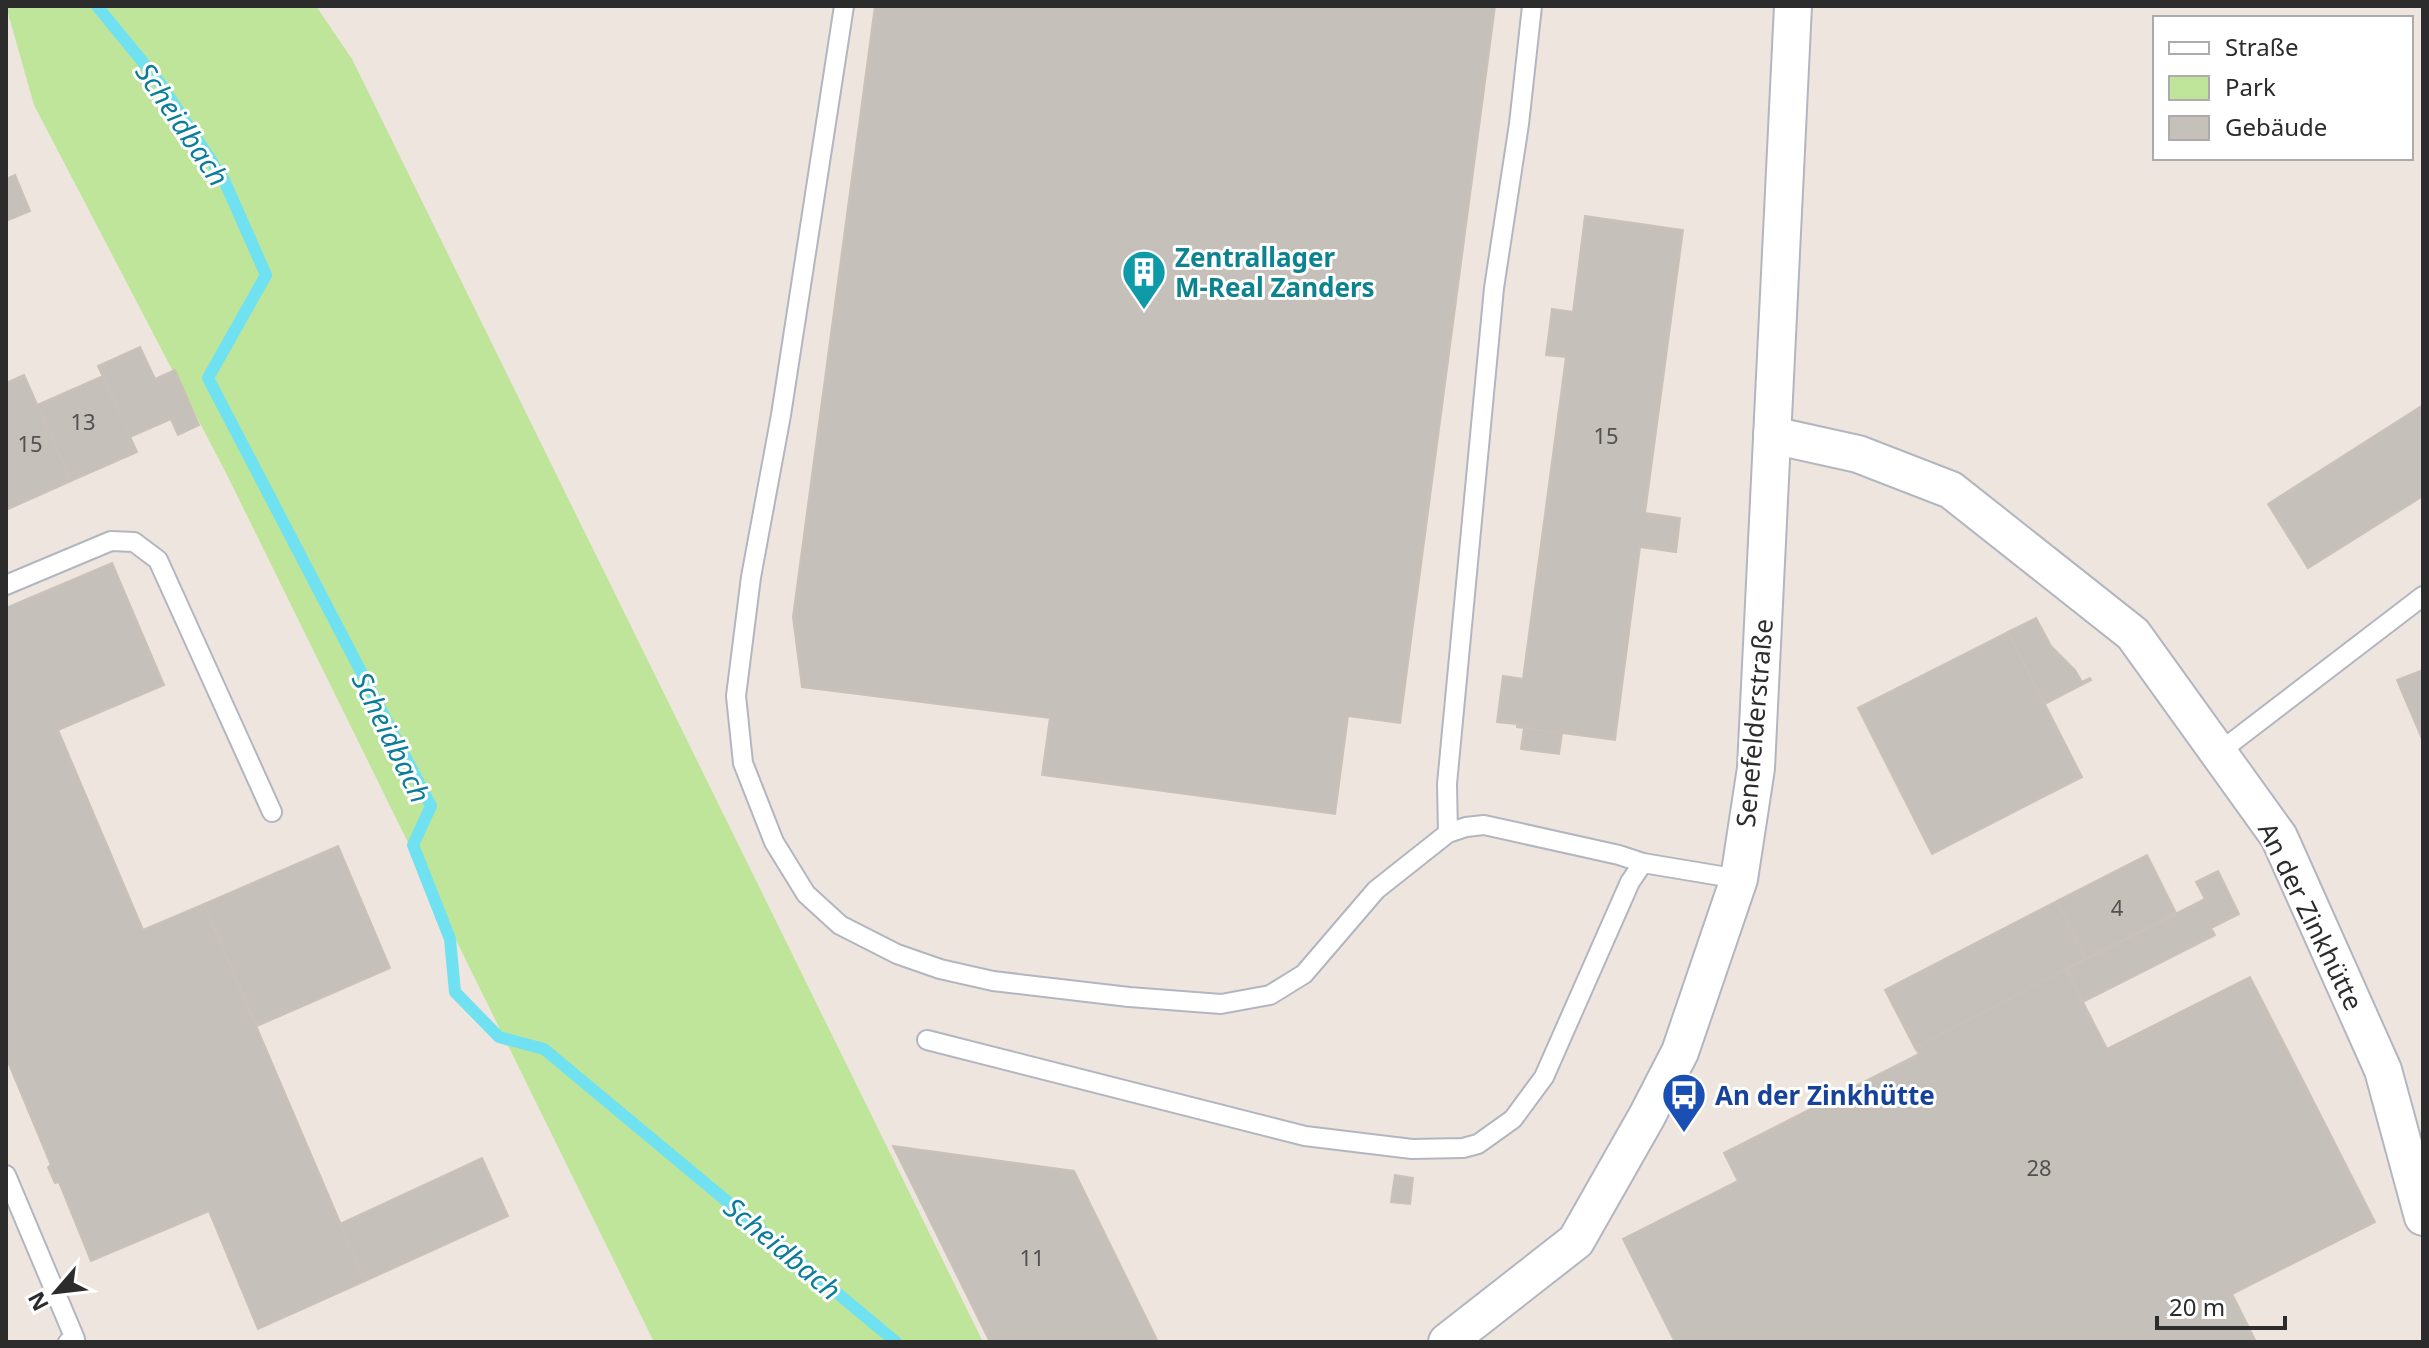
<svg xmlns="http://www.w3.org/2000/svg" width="2429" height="1348" viewBox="0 0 2429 1348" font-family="'Noto Sans',sans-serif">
<rect width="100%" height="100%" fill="#eee5de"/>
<!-- green -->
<path fill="#bee59a" d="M6,6h310l36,53 631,1283h-329l-428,-869 -192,-368z"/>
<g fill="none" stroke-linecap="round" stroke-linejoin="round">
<!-- stream -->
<path stroke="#70e1f1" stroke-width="12" d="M97,6l63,77 64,97 42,95 -58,103 223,428 -18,39 37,94 5,53 44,45 45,12 352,293"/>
</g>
<!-- building -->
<g fill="#c6c0ba" stroke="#cac1b8" stroke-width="2">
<path d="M875,6h620l-95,717 -52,-7 -13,98 -293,-39 8,-57 -248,-31 -9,-70z"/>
<path d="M15,175l15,36 -24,10v-42z"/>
<path d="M1585,216l98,14 -38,283 35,5 -4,34 -36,-5 -25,193 -98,-13v-3l-20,-2 6,-46 20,3 43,-322 -20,-2 6,-46 21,3z"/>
<path d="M140,347l15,32 20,-9 24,55 -21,10 -7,-16 -41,18 -32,-71z"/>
<path d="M24,375l47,106 -65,29v-127z"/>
<path d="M103,376l34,76 -66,29 -34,-76z"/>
<path d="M2423,405v91l-115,72 -40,-64z"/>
<path d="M112,563l52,122 -106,45 85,200 61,-26 161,377 -107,48 -49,-118 -118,50 -32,-79 -4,1 -7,-16 3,-2 -45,-108v-449z"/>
<path d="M2036,618l15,28 24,24 7,12 8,-4 1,2 -46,24 -37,-72z"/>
<path d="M2008,632l74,145 -150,77 -74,-146z"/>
<path d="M2423,670v71l-26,-61z"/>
<path d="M1524,728l38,5 -3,21 -38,-5z"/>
<path d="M338,846l52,122 -133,58 -53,-122z"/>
<path d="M2147,855l29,58 -90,46 -29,-58z"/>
<path d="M2218,871l21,43 -28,14 4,7 -132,67 -17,-33 139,-70 -9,-17z"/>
<path d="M2057,901l29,58 -171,89 -30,-58z"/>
<path d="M2066,969l41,80 143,-72 125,245 -143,72 24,48h-581l-52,-103 115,-58 -14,-28 195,-99 -4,-6z"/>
<path d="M893,1146l181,25 84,171h-168z"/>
<path d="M482,1158l26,58 -143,65 -25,-57z"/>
<path d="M1395,1175l18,3 -3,26 -19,-2z"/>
</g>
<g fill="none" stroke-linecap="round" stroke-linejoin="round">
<!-- lane casing -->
<g stroke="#b2b6c0" stroke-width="22">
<g id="lane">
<path d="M844,6l-63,409 -30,162 -15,119 7,67 31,79 32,52 34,31 57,29 43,15 53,12 136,16 92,7 49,-9 34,-21 72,-84 72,-57 18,-6 18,-2 135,30 24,8"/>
<path d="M6,585l105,-44 23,1 24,18 114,252"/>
<path d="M2218,753l205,-157"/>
<path d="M1448,833l-1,-49 47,-496 25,-164 13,-118"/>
<path d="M927,1040l378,96 107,13 51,-1 15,-4 35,-25 31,-42 86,-195 13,-19 96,16"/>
<path d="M6,1175l69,164 -7,3"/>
</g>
</g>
<!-- street casing -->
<g stroke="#b2b6c0" stroke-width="40">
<g id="street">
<path d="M1772,435l86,19 93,36 182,144 146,203 104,233 40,147"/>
<path d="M1447,1342l129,-101 71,-125 33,-64 59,-173 17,-111 37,-762"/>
</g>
</g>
<!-- lane -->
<use href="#lane" stroke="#fff" stroke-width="18"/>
<!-- street -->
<use href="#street" stroke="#fff" stroke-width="36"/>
</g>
<!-- icons -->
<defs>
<g id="building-pin" transform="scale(2.3)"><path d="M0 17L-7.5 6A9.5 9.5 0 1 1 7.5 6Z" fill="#0f9aa8" stroke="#fff"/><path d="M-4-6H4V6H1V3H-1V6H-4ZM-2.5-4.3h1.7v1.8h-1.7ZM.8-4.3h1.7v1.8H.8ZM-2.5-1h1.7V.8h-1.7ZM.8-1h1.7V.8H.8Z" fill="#fff"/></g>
<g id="bus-pin" transform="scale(2.3)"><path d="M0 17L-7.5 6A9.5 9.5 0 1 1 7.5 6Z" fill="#1a4fb4" stroke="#fff"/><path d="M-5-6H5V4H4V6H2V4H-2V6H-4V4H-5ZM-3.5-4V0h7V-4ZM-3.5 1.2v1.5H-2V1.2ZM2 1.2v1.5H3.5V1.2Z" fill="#fff"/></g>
</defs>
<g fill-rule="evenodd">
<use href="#building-pin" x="1144" y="272"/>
<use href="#bus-pin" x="1684" y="1095"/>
</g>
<g text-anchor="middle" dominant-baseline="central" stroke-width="6" stroke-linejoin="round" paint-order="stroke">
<!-- number labels -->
<g font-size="22" fill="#525150">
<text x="83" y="421">13</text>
<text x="1606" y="435">15</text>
<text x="30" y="443">15</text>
<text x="2117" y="907">4</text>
<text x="2039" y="1167">28</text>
<text x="1032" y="1257">11</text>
</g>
<!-- culture labels -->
<g font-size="26" font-weight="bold" fill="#0d838f" stroke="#fff" text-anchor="start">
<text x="1175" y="257">Zentrallager<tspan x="1175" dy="30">M-Real Zanders</tspan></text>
</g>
<!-- street labels -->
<g font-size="26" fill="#2c2c2c" stroke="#fff">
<text transform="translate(1754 723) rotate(-85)">Senefelderstraße</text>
<text transform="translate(2311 916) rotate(64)">An der Zinkhütte</text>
</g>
<!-- transit labels -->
<g font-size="26" font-weight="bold" fill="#164399" stroke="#fff" text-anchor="start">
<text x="1715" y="1095">An der Zinkhütte</text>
</g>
<!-- water labels -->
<g font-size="28" font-style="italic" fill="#0b7d9a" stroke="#fff">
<text transform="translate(183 124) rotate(56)">Scheidbach</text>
<text transform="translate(392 737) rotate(64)">Scheidbach</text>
<text transform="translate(783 1248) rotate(40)">Scheidbach</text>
</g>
</g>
<!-- border -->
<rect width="2429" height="1348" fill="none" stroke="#2c2c2c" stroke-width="16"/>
<!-- legend -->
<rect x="2153" y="16" width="260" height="144" fill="#ffffff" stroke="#ababab" stroke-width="2"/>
<rect x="2169" y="42" width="40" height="12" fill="#ffffff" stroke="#ababab" stroke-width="2"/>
<text x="2225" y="56" font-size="24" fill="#2c2c2c">Straße</text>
<rect x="2169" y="76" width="40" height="24" fill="#bee59a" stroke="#ababab" stroke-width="2"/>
<text x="2225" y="96" font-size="24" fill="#2c2c2c">Park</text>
<rect x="2169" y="116" width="40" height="24" fill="#c6c0ba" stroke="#ababab" stroke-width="2"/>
<text x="2225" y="136" font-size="24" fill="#2c2c2c">Gebäude</text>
<!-- north arrow -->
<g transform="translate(56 1292) rotate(242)" stroke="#ffffff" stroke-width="6" paint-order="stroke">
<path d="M0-6L14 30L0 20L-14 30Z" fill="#2c2c2c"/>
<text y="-12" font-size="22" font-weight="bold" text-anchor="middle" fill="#2c2c2c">N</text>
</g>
<!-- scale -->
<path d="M2157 1316v12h128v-12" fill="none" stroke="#2c2c2c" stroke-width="4"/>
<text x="2169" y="1316" font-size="24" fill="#2c2c2c" stroke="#ffffff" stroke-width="6" paint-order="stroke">20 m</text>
</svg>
